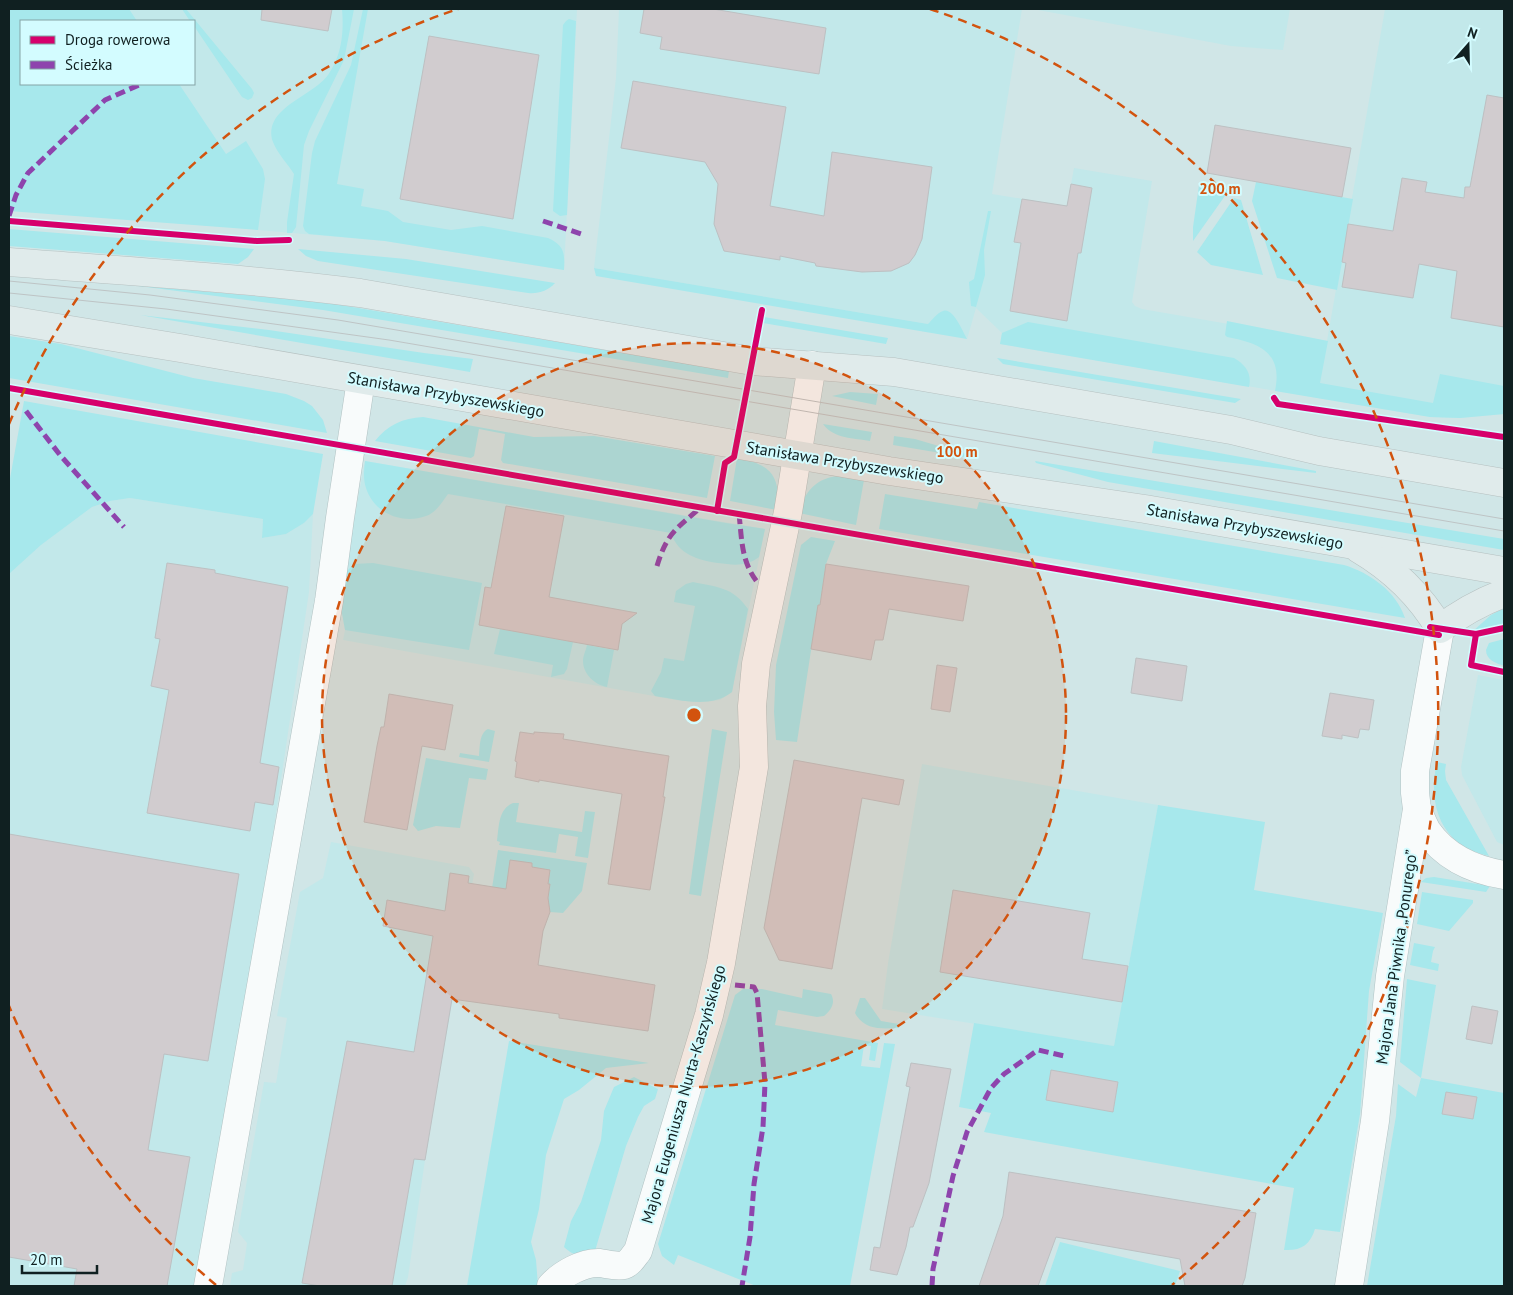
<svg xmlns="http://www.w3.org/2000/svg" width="1513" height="1295" viewBox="0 0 1513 1295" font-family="'PT Sans',sans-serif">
<rect width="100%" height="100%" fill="#d0e6e7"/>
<!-- built -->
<g fill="#c2e8ea">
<path d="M128,9h449l-13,261 -179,-29 -127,-11 -34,-4 -46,-142h16v-63h-58z"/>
<path d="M619,9h403l-30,185 75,12 7,-38 78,13 -20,121 3,4 7,3 185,32 58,-332h119v405l-44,4 -30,-1 -430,-73 2,-11 -26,-25 -9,31 -39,-15 -334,-56 22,-190z"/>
<path d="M1033,9h257l-7,41 -52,-4z"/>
<path d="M365,461l400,68 -33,163 -12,8 -7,1 -20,1 -17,-2 -333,-60 2,-10 -3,-17 -4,-6z"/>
<path d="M130,498l133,21 -1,19 24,-4 18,-11 9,-9 -4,78 -40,268 -71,426h-189v-712l32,-29 51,-38 18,-6z"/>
<path d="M1478,675l26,5v165l-7,-3 -35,-67 -1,-8z"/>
<path d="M922,764l236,41 -44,241 -232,-37 6,-46z"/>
<path d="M331,842l138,25 5,7 -49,286 -17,117 -3,9h-175l2,-13 11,-3 2,-13 2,-14 -9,-11 26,-150 12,1 11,-65 -10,-2 23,-124 23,-14z"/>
</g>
<!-- green -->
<g fill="#a7e8ec" fill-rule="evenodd">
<path d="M9,9h120l8,12h-116v63h158l47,70 20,-13 17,28 2,10 -7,51 -249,-19z"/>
<path d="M182,9h4l66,80 2,4 -2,5 -4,2 -6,-3 -48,-71v-5h-4z"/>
<path d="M342,9h12l-10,51 -35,71 -5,14 -8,82 -4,6h-5v-11l7,-48c-6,-10 -17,-21 -21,-32 -11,-34 39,-45 55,-67 14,-20 16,-43 14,-66z"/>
<path d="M363,9h5l-31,175 27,5 -3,17 27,5 15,11 48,8 31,-4 66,12c16,7 17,15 16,32l-179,-29 -76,-7 -4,-3 -2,-5 9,-73 3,-12 36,-76z"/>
<path d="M569,19l7,2 -9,194 -7,1 -7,-5 10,-186 3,-4z"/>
<path d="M1256,182l97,17 -16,91 -60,-12 -25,-77z"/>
<path d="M1199,185l25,3 3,1v4l-34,48v-14z"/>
<path d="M1234,198l7,2 22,75 -52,-10 -14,-13z"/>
<path d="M988,211h3l-7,39 1,25 -9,32 -5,-1 -2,-24 5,-3z"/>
<path d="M9,229l245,20 -6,8 -10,7 -229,-18z"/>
<path d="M298,249l108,10 149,24c-7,8 -17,11 -27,10l-210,-32 -12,-5z"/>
<path d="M594,268l334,56c4,-4 9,-11 15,-13 10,-4 20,21 24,28l-371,-63z"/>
<path d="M131,285l192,17 406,69 -1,7 -405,-68z"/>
<path d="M140,315l129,15 155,23 49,6 -3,13z"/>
<path d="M764,317l124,21 -2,6 -123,-21z"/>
<path d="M1227,321l101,20 -8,42 113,20 7,-29 64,12v28l-44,4 -30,-1 -155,-26c8,-38 -15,-48 -48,-54l-2,-2z"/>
<path d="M1028,322l206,36c12,7 18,16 15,29l-249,-43 2,-11z"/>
<path d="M9,336l52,8 132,34 93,16 18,7 8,5 11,14 4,13 -318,-55z"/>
<path d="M997,358l244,41 -6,4 -232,-39z"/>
<path d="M850,392l28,2 -2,11 -44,-9z"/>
<path d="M24,401l299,53 -10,60 -9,9 -18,11 -24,4 1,-19 -133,-21 -20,3 -18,6 -51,38 -32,29v-90z"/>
<path d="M423,417l111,20 60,-1 121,20 -8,42 -204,-35 -2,-3 4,-26 -26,-5 -5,27 -3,2 -96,-17c12,-16 28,-23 48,-24z"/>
<path d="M823,424l49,8 -2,9c-16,-3 -36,-2 -47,-17z"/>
<path d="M894,436l21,3 51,15 1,2 -3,1 -71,-12z"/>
<path d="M1154,441l162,30v2l-164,-20z"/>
<path d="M737,458c34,6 44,18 40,52l-47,-9z"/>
<path d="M365,461l361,62 39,6 -6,28c-13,10 -26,8 -41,6 -21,-3 -40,-9 -47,-30l-223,-39c-6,8 -12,19 -22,22 -24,9 -52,-3 -60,-28 -3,-9 -2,-18 -1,-27z"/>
<path d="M1035,461l469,78v11l-396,-68 -72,-19z"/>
<path d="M838,476l26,4 -8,45 -57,-12c5,-21 17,-35 39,-37z"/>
<path d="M885,494l92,15 2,-7 365,63c26,8 52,26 61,53l-526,-89z"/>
<path d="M811,537l24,4 -9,23 -6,41h-2l-21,137 -21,-2 -2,-28 2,-47 25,-120z"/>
<path d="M373,563l109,20 -13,67 -124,-20 -3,-17 -4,-6 6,-33 10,-10z"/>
<path d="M693,582c24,5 40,5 55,27l-16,83c-21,17 -52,8 -77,4l-4,-5 10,-19 3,-14 20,3 11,-55 -21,-4 2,-11 10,-7z"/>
<path d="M1504,608v16l-31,7 18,-16z"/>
<path d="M500,629l73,13 -6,27 -3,5 -13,3 2,-12 -59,-11z"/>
<path d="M1504,639v27c-8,-3 -18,-6 -18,-16l3,-7z"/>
<path d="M587,645l27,5 -7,37c-12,-2 -24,-13 -24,-26 0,-5 3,-11 4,-16z"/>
<path d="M488,729l7,2 -6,31 -30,-5 1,-4 19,3c1,-9 0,-23 9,-27z"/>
<path d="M712,729l15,3 -26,164 -12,-2z"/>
<path d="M426,758l62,11 -2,11 -17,-2 -9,50 -24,-2 -18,5 -5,-6z"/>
<path d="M1437,762l9,2 -1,7 1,9 43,76c-48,-10 -62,-51 -52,-94z"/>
<path d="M513,803h6l-3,19 66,10 3,-21 10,1 -7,46 -13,-2 3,-19 -19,-3 -3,19 -57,-8 1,-3 -3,-1c2,-14 1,-32 16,-38z"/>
<path d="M1158,805l107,17 -11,68 129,23 -14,78 -9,123 -20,118 -25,-3c-5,16 -14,22 -31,21l10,-62 -310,-56 7,-19 -32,-6 15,-84 140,23zM1051,1070l67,12 -5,30 -67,-12z"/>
<path d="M498,850l89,13 -5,28 -19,22 -13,-1 -1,-6 -4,-1 3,-5 2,-15 -2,-1 2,-14 -18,-3v-4l-26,26 -14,-1z"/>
<path d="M1434,877l56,9 -4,6 -65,-10 5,-4z"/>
<path d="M1422,892l51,8v3l-24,28 -32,-7z"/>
<path d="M1414,943l21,4 -2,4 -2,11 8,2 -1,7 -28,-6z"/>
<path d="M1407,979l29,6 -15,93 83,15v193h-137l29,-170 2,-32 18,13 5,-19 -21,-16z"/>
<path d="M743,989h19l40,9 1,-9 28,5c5,9 0,16 -7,22l-7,1 -39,-7 -3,15 103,18 -3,18 -6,-1 2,-14 -7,-1 -3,21 19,2 4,-25 11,1 -45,242h-94l-78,-31 -4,10 -12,-9 -4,-12 77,-249z"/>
<path d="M860,998h5l16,23 18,3 -1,4c-17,1 -34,2 -43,-15z"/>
<path d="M509,1041l140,22 -43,5 -27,22 -15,9 -18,56 -7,54 -8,33 5,18 2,26h-71z"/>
<path d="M634,1077l24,12 -3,10 -11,7 -6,11 -12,29 -31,105c-15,4 -19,7 -31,-4l7,-26 10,-19 20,-62 3,-29 10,-24z"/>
<path d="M1060,1242l120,29 -5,15h-130z"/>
</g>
<!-- building -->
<g fill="#d1cccf" stroke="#bdc0c2">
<path d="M262,9h70l-4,22 -67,-11z"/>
<path d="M644,9h69l113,19 -7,46 -159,-25 2,-12 -22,-4z"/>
<path d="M429,36l110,19 -26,164 -113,-20z"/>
<path d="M633,81l153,26 -16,99 54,10 8,-64 100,15 -10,72 -7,16 -6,8 -18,8 -29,1 -46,-6 -1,-3 -35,-7v4l-56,-9 -10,-27 4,-40 -13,-22 -84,-14z"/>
<path d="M1487,95l17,3v229l-53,-9 6,-47 -38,-7 -6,34 -71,-11 4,-24 -4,-1 6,-38 45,7 9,-53 25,4 -2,10 39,6 1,-11h5z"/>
<path d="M1215,125l136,23 -9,49 -135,-24z"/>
<path d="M1071,184l21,4 -11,65h-3l-11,68 -57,-10 11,-68 -7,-1 8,-43 45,7z"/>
<path d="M506,506l58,10 -15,81 88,16 -15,11 -4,26 -139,-25 6,-38 6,1z"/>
<path d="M167,563l48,7v3l73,14 -28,176 19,4 -6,38 -18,-3 -5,29 -103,-18 22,-123 -18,-4 9,-47 -5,-1z"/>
<path d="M826,564l143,22 -6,35 -74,-12 -6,31h-8l-4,20 -60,-11 7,-44h2z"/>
<path d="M1136,658l51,8 -5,35 -51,-8z"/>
<path d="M937,665l20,3 -7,44 -19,-3z"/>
<path d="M1330,693l44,7 -5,30 -9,-1 -2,9 -16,-3v4l-20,-3z"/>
<path d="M389,694l64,11 -8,45 -23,-4 -15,84 -43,-8 13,-76 4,-19h3z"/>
<path d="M520,732l14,2v-2l30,2 -1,5 106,17 -6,41h2l-15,93 -42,-6 14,-90 -83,-14v2l-24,-5 2,-15 -2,-1z"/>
<path d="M794,760l110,20 -5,25 -37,-7 -30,171 -53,-9 -15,-32z"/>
<path d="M9,834l230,40 -31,187 -44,-7 -16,96 42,7 -23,129h-93l3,-17 -68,-12z"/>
<path d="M510,860l22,3v4l18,3 -2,14h2l-2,14 2,14 -7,19 -5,34 117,20 -7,46 -89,-13v-4l-107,-15 -27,161 -11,-1 -22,127h-72l-18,-3 45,-242 67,11 19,-116 -50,-10 4,-26 58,11 5,-38 19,3 -1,7 38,6z"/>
<path d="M953,890l137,23 -8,46 46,7 -6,36 -182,-30z"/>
<path d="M1472,1006l26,5 -6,33 -26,-5z"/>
<path d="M911,1063l40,6 -22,114 -16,44h-3l-4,20 -9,28 -27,-5 4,-23 6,1 30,-161 -4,-1z"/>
<path d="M1051,1070l67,12 -5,30 -67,-12z"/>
<path d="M1446,1092l31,5 -4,22 -31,-5z"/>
<path d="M1009,1172l247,41 -11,65 -3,8h-57l-5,-27 -124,-22 -18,49h-59l24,-70z"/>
</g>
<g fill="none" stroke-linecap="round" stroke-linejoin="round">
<!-- minor casing -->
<g stroke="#b1c2c3" stroke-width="29">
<g id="minor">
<path d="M1417,809c3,7 6,15 10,22 18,26 47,39 77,44"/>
<path d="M208,1286l121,-685 11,-83 21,-138"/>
<path d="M551,1286c11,-12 32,-24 49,-23 7,1 17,4 24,2 6,-2 10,-9 14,-14l71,-236 12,-52 33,-196 -2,-61 4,-42 32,-152 24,-147"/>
<path d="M1349,1286l26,-165 15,-145 27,-167 -2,-16v-22l25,-142"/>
</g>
</g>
<!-- major casing -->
<g stroke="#b6c1c1" stroke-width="29">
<g id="major">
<path d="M9,262c117,9 234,16 351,31l392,68 142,11 337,58 88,21 185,32"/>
<path d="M9,320l171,28 709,123 256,38 359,62"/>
<path d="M1359,549c34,20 61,46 81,80 20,-16 41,-27 64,-36"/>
</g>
</g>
<!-- minor -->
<use href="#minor" stroke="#f8fbfb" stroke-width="28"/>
<!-- major -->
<use href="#major" stroke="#e0ebeb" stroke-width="28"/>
<!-- tram -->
<g stroke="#bec4c5" stroke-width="1">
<path d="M9,281l141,14 188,25 1166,199"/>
<path d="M9,293l157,16 223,31 1115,191"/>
</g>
<!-- quiet -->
<g stroke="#8e44ad" stroke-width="5" stroke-dasharray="10 5" stroke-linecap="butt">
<path d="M9,216l7,-21 12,-22 77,-73 36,-16"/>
<path d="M543,221l38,13"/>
<path d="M26,411l34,44 64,72"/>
<path d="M739,514c3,26 2,48 19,69"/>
<path d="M657,566c10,-33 19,-37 43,-58"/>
<path d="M735,985l19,2 3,6 8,90 -2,44 -9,57 -4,53 -8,49"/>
<path d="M932,1286l1,-17 20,-93 14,-44 24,-44 13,-14 34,-24 26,6"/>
</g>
<!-- cycleway casing -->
<g stroke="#d3fcff" stroke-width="9">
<g id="cycleway">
<path d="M9,221l248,20 32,-1"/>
<path d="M9,388l1430,247"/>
<path d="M1274,398l4,6 226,33"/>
<path d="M717,511l8,-48 9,-6 28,-147"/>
<path d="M1430,627l46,7 28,-6"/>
<path d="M1476,634l-5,31 33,7"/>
</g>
</g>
<!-- cycleway -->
<use href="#cycleway" stroke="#d6006c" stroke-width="6"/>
</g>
<!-- distance rings -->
<circle cx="694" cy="715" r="372" fill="#d2530e" fill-opacity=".12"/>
<g fill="none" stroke="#d2530e" stroke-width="2.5" stroke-dasharray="9 6">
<circle cx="694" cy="715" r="372"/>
<path d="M216 1285A744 744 0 0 1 9 1006M9 424A744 744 0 0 1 458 9M930 9A744 744 0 0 1 1172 1285"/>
</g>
<g text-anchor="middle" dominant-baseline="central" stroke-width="4" stroke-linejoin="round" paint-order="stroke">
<!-- street labels -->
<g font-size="16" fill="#102021" stroke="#d3fcff">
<text transform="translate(446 394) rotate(10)">Stanisława Przybyszewskiego</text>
<text transform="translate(845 462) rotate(9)">Stanisława Przybyszewskiego</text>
<text transform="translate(1245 526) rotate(10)">Stanisława Przybyszewskiego</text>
<text transform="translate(1396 957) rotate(-82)">Majora Jana Piwnika „Ponurego”</text>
<text transform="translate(683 1094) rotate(-74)">Majora Eugeniusza Nurta-Kaszyńskiego</text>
</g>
</g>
<circle cx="694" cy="715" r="8" fill="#d2530e" stroke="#d3fcff" stroke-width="2.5"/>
<g font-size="15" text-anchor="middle" font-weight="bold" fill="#d2530e" stroke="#d3fcff" stroke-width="4" stroke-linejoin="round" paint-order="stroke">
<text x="1220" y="194">200 m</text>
<text x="957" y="457">100 m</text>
</g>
<!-- border -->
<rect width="1513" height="1295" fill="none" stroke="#102021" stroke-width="20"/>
<!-- legend -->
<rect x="20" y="20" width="175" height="65" fill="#d3fcff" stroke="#85a4a6"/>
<rect x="30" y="36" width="25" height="8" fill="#d6006c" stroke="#85a4a6"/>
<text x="65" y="45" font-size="15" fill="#102021">Droga rowerowa</text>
<rect x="30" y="61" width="25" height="8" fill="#8e44ad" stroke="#85a4a6"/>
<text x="65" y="70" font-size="15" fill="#102021">Ścieżka</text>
<!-- north arrow -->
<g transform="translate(1468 45) rotate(20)" stroke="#d3fcff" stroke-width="4" paint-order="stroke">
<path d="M0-4L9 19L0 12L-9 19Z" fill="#102021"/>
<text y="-8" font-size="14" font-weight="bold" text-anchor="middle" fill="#102021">N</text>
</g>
<!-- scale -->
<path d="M22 1265v8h75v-8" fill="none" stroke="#102021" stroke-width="2.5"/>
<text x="30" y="1265" font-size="15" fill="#102021" stroke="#d3fcff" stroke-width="4" paint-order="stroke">20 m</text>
</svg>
